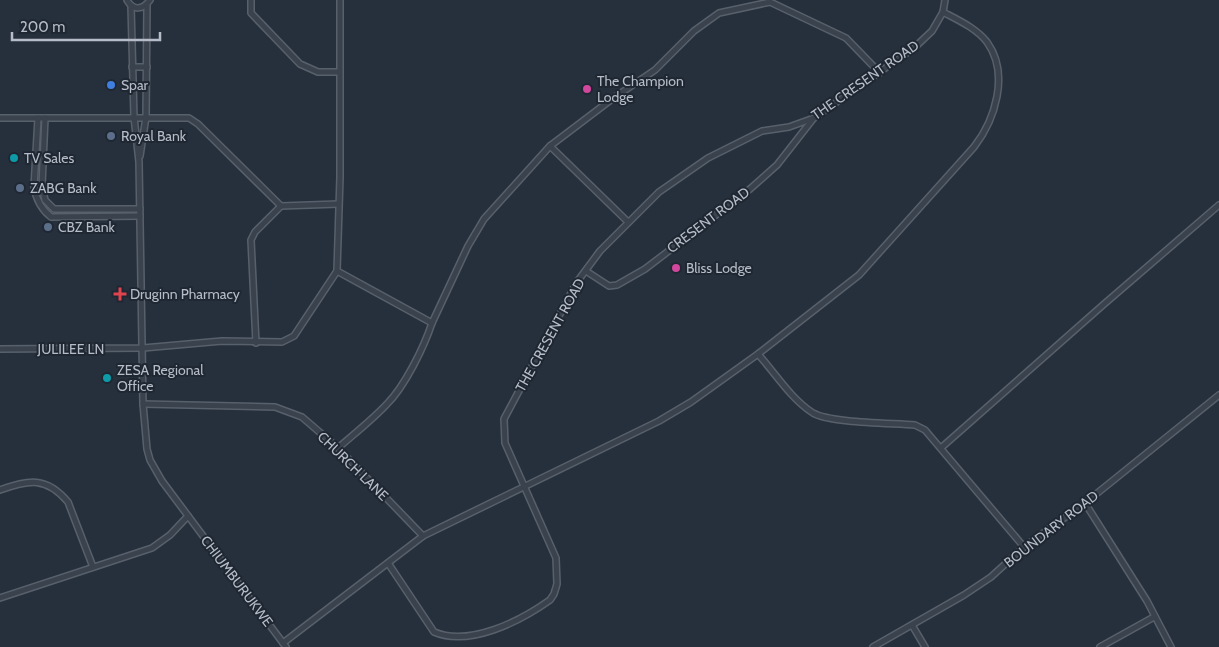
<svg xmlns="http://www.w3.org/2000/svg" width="1219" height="647" viewBox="0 0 1219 647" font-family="Cabin,sans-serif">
<rect width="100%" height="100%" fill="#26303d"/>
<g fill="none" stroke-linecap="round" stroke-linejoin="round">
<!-- minor casing -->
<g stroke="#57606b" stroke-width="8">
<g id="minor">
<path d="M127,0c6,11 16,10 23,0"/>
<path d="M251,0v13l49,51 18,8h21"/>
<path d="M131,6l3,111 5,45 4,242 4,45 3,11 12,21 124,166"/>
<path d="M132,67h15"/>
<path d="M0,118h189l9,6 83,82 57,-2"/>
<path d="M38,118l-4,69c2,12 7,22 17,30l89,-1"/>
<path d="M45,118l-3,68 3,14 9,9h86"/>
<path d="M550,146l78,76"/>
<path d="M140,156l6,-39 1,-112"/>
<path d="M337,271l95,52"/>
<path d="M586,271l23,15 8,-1 28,-16 105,-80 27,-24 36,-46"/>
<path d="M256,343l-5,-103 4,-8 26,-26"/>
<path d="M0,349l143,-1 79,-7 60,1 12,-6 43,-65 3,-94v-177"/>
<path d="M758,354c17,19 33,45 55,59 17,10 79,10 102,12l10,5 99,117"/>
<path d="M143,404l132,3 27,10 36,31 85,88"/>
<path d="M942,447l161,-142 116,-100"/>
<path d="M338,448c16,-14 34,-28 49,-44 18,-18 37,-57 45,-81l36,-77 16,-27 66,-73 62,-47 43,-29 39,-39 25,-18 51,-11 76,36 34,35"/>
<path d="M0,490c29,-10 46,-14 68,12l25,65"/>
<path d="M1085,503l62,98 24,46"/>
<path d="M388,563l46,69c35,15 85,-10 116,-32l4,-6 3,-10 -1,-26 -51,-115 -1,-24 73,-137 23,-31 59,-59 49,-34 54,-27 27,-4 25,-9 100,-70 18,-17 11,-19 2,-12"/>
<path d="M0,598l152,-50 18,-13 18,-19"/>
<path d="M912,625l13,22"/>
<path d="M283,643l140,-107 236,-115 32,-19 67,-48 101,-79 115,-128c21,-27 36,-73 13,-105 -11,-14 -29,-22 -44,-30"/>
<path d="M873,647l91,-52 27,-18 33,-30 61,-44 134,-108"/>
<path d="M1100,647l54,-30"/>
</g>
</g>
<!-- minor -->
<use href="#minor" stroke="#39424d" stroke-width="5"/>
</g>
<!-- markers -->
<circle fill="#3f7fe0" stroke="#1e2732" stroke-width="2" cx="111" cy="85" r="5"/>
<g fill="#d1479c" stroke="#1e2732" stroke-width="2">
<circle cx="587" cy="89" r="5"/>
<circle cx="676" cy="268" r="5"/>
</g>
<g fill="#5c6f8a" stroke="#1e2732" stroke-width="2">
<circle cx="111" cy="136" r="5"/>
<circle cx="20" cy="188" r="5"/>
<circle cx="48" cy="227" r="5"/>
</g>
<g fill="#0f9aa8" stroke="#1e2732" stroke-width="2">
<circle cx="14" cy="158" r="5"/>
<circle cx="107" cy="378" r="5"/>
</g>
<path fill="#e0444e" stroke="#1e2732" stroke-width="2" d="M117.5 286.5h5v5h5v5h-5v5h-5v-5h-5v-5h5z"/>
<g text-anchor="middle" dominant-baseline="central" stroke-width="4" stroke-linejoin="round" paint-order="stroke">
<!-- street labels -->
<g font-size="14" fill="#b6bdc8" stroke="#1e2732">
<text transform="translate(865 80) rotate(-35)">THE CRESENT ROAD</text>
<text transform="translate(708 220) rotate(-37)">CRESENT ROAD</text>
<text transform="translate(550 335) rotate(-61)">THE CRESENT ROAD</text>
<text x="71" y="349">JULILEE LN</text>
<text transform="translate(353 466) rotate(44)">CHURCH LANE</text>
<text transform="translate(1051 529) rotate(-38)">BOUNDARY ROAD</text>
<text transform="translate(237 581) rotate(53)">CHIUMBURUKWE</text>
</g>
<!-- poi labels -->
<g font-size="14" fill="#b6bdc8" stroke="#1e2732" text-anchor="start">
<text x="597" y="81">The Champion<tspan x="597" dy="16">Lodge</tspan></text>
<text x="121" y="85">Spar</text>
<text x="121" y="136">Royal Bank</text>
<text x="24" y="158">TV Sales</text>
<text x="30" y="188">ZABG Bank</text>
<text x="58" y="227">CBZ Bank</text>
<text x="686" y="268">Bliss Lodge</text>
<text x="130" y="294">Druginn Pharmacy</text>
<text x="117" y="370">ZESA Regional<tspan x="117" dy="16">Office</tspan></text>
</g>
</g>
<!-- scale -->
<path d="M12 32v8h148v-8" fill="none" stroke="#b6bdc8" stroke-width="2.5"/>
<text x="20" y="32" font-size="15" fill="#b6bdc8" stroke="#1e2732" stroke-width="4" paint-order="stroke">200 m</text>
</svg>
